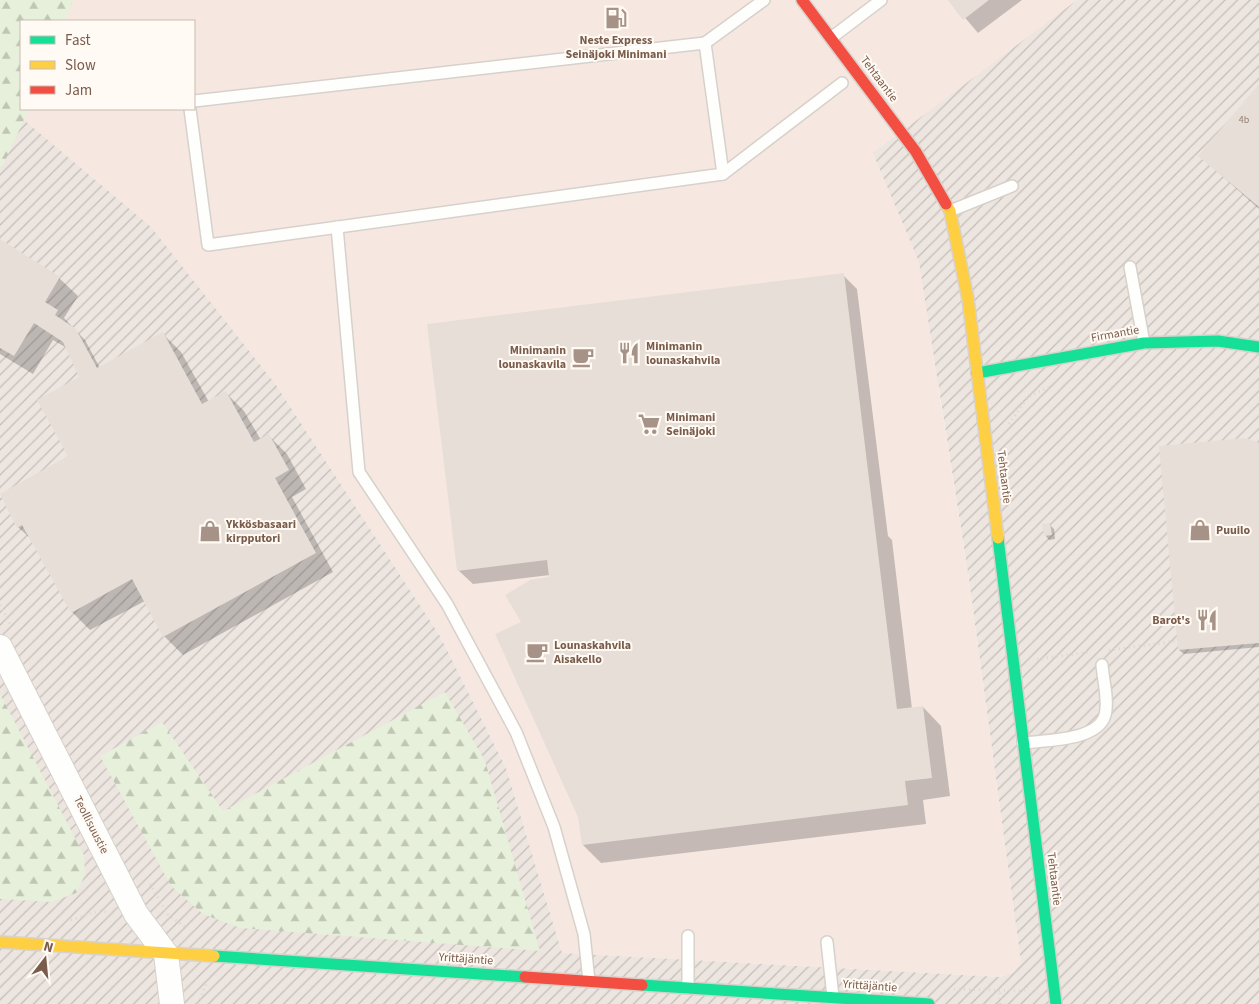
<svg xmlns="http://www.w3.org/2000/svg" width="1259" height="1004" viewBox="0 0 1259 1004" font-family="'Source Sans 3',sans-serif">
<defs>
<pattern id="industrial-furrows" width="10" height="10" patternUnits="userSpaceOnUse" patternTransform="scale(1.25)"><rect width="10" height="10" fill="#ede5e0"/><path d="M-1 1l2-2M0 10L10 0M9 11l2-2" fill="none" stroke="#c5bdb8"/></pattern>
<pattern id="forest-firs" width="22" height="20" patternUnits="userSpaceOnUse" patternTransform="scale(1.25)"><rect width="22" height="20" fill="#e7f0db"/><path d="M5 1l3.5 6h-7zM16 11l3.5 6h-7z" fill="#c0c6b4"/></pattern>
</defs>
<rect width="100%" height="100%" fill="#f9f5f0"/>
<!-- commercial -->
<path fill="#f6e8e1" d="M73,0h1186l-321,385 31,194 52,383 -7,10 -14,5 -438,-24 -56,-185 -66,-132 -164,-251 -252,-265 5,-11h165v-88h-129z"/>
<!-- industrial -->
<path fill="url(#industrial-furrows)" d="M0,0h73l-8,21h-44v88h8l-5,11 127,107 125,158 164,251 66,132 56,185 438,24 14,-5 7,-10 -52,-383 -50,-317 -46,-109 204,-153h182v1004h-1259z"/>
<!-- forest -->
<g fill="url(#forest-firs)">
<path d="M0,0h73l-8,21h-44v88h8l-26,56 -3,2z"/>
<path d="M445,692l40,69 55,190 -300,-23 -37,-14 -32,-28 -71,-130 62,-34 61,89z"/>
<path d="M0,694l84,161 1,20 -9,18 -24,9 -52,-3z"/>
</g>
<!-- shadow -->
<g fill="#0003">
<path d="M950,0h72l-44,33z"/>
<path d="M1259,86v123l-59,-53z"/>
<path d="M0,241l59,37 19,18 -14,22 21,22 15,28 62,-35 19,19 28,50 17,-9 18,18 17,29 8,-4 18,18 19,35 -14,8 41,75 -150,83 -19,-19 -19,-35 -55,29 -18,-18 -39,-71 -15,-14 52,-70 12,-79 -16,-33 -1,2 -12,-7 -20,34 -33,-20z"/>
<path d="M843,275l14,14 31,247 4,4 20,169 11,-2 18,19 9,70 -27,4 3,24 -325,39 -18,-18 -33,-270 -77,9 -15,-14z"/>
<path d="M1259,445v202l-75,7 -5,-4z"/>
<path d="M1049,524l5,5 1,10 -6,1 -4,-5z"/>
</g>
<!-- building -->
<g fill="#e6ded7">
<path d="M948,0h41l-26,20z"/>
<path d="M1259,84v123l-61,-51z"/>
<path d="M0,239l60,38 -15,25 13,8 -3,5 21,14 21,39 66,-36 39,72 24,-13 28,51 15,-8 20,36 -14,8 41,75 -153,84 -31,-58 -61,34 -49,-88 -5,3 -17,-34 68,-38 -31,-56 42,-23 -16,-35 -29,-19 -20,33 -14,-8z"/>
<path d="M844,273l53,436 26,-3 9,72 -27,3 3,24 -326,40 -4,-28 -83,-183 26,-12 -16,-27 25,-15 19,-3 -2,-17 -90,11 -30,-247z"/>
<path d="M1246,438l13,5v200l-81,7 -19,-204z"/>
<path d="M1050,523l2,12 -8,1 -2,-12z"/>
</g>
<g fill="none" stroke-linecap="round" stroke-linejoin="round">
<!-- lane casing -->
<g stroke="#d7d1cb" stroke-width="14">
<g id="lane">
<path d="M831,38l50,-38"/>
<path d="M194,101l511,-58 59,-43"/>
<path d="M190,109l18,136 515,-71 -18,-131"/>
<path d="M723,174l119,-91"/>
<path d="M950,211l62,-25"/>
<path d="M337,227l22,245 88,132 69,128 38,95 30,107 5,47"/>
<path d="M1130,267l14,76"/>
<path d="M1023,743c23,-3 75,-2 82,-28 4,-14 -2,-36 -3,-50"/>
<path d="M688,936v52"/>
<path d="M827,942l6,55"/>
</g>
</g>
<!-- street casing -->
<g stroke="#d7d1cb" stroke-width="26">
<path id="street" d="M0,647l136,267 30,40 6,50"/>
</g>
<!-- fast casing -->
<g stroke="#d9d2cb" stroke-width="14">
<g id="fast">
<path d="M977,373l167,-30 74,-2 41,6"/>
<path d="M998,538l58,466"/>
<path d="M214,956l311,21"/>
<path d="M642,985l287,19"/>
</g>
</g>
<!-- slow casing -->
<g stroke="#d9d2cb" stroke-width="14">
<g id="slow">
<path d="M946,204l4,7 18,88 30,239"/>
<path d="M0,942l214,14"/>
</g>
</g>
<!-- jam casing -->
<g stroke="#d9d2cb" stroke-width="14">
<g id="jam">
<path d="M802,0l114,152 30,52"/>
<path d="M525,977l117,8"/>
</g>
</g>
<!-- path -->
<g stroke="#dcd5d0" stroke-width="3" stroke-dasharray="1 4" stroke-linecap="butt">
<path d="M1009,424l18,-26 22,-11"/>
<path d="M0,605l12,22"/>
<path d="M1109,650l68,-9"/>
<path d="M1037,659l53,-7"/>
<path d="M150,884l19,32 18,12"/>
<path d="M71,920l28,-9 9,1"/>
<path d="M949,989l74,2 5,-4"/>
<path d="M198,1004l9,-22"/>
<path d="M1000,1004v-12"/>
</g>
<!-- lane -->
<use href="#lane" stroke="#fefefd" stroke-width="11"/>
<!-- street -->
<use href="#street" stroke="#fefefd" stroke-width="24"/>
<!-- fast -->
<use href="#fast" stroke="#16e098" stroke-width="11"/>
<!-- slow -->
<use href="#slow" stroke="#ffcf43" stroke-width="11"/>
<!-- jam -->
<use href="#jam" stroke="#f24e42" stroke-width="11"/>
</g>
<!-- icons -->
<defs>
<g id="fuel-bare" transform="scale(1.725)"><path d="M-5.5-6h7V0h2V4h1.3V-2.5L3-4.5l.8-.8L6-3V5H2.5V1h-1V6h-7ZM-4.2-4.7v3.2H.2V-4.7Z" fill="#a69286" stroke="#fffaf3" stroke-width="2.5" paint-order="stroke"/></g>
<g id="restaurant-bare" transform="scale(1.725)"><path d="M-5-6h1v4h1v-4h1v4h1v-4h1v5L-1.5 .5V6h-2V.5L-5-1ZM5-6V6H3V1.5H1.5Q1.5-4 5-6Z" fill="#a69286" stroke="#fffaf3" stroke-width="2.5" paint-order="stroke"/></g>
<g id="cafe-bare" transform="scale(1.725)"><path d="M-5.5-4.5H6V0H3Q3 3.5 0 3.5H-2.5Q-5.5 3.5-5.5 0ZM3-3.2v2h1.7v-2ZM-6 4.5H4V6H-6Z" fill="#a69286" stroke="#fffaf3" stroke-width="2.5" paint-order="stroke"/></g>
<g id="supermarket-bare" transform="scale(1.725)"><path d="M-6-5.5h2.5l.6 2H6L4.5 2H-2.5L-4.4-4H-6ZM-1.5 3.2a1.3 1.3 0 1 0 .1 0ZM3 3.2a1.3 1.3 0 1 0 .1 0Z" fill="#a69286" stroke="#fffaf3" stroke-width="2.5" paint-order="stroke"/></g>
<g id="shop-bare" transform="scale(1.725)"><path d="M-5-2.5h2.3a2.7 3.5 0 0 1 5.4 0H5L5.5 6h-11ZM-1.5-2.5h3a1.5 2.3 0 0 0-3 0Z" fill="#a69286" stroke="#fffaf3" stroke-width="2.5" paint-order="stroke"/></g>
</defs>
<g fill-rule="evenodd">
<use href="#fuel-bare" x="616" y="18"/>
<use href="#restaurant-bare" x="629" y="353"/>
<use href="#cafe-bare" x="583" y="357"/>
<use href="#supermarket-bare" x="649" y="424"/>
<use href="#shop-bare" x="1200" y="530"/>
<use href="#shop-bare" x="210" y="531"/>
<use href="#restaurant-bare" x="1207" y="620"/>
<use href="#cafe-bare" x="537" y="652"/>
</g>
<g text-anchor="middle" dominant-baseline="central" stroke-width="4" stroke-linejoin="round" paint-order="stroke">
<!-- number labels -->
<g font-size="10" fill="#977e72">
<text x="1244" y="120">4b</text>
</g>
<!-- poi labels -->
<g font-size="12" font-weight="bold" fill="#7a5c4d" stroke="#fffaf3" text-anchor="start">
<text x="616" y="40" text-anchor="middle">Neste Express<tspan x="616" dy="14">Seinäjoki Minimani</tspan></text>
<text x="646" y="346">Minimanin<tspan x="646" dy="14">lounaskahvila</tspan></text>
<text x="566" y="350" text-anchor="end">Minimanin<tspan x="566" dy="14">lounaskavila</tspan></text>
<text x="666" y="417">Minimani<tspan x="666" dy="14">Seinäjoki</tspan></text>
<text x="226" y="524">Ykkösbasaari<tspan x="226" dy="14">kirpputori</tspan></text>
<text x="1216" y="530">Puuilo</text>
<text x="1190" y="620" text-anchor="end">Barot's</text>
<text x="554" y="645">Lounaskahvila<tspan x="554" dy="14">Aisakello</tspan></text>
</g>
<!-- street labels -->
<g font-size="12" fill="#7a5c4d" stroke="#fffaf3">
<text transform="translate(879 79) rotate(53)">Tehtaantie</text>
<text transform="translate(1115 334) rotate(-10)">Firmantie</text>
<text transform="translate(1004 477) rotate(83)">Tehtaantie</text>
<text transform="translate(91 825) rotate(63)">Teollisuustie</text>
<text transform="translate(1054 879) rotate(83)">Tehtaantie</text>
<text transform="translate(466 959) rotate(4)">Yrittäjäntie</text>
<text transform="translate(870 986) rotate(4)">Yrittäjäntie</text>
</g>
</g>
<!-- legend -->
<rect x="20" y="20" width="175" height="90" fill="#fffaf3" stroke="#cabbb1"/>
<rect x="30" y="36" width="25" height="8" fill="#16e098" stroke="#cabbb1"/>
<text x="65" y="45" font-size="15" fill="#7a5c4d">Fast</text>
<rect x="30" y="61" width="25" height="8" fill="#ffcf43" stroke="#cabbb1"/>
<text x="65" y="70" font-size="15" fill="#7a5c4d">Slow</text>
<rect x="30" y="86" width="25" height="8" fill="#f24e42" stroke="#cabbb1"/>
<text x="65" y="95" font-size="15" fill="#7a5c4d">Jam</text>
<!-- north arrow -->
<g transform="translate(45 959) rotate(16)" stroke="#fffaf3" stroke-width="4" paint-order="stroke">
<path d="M0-4L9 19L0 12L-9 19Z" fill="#7a5c4d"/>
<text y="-8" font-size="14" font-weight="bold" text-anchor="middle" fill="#7a5c4d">N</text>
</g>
</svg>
